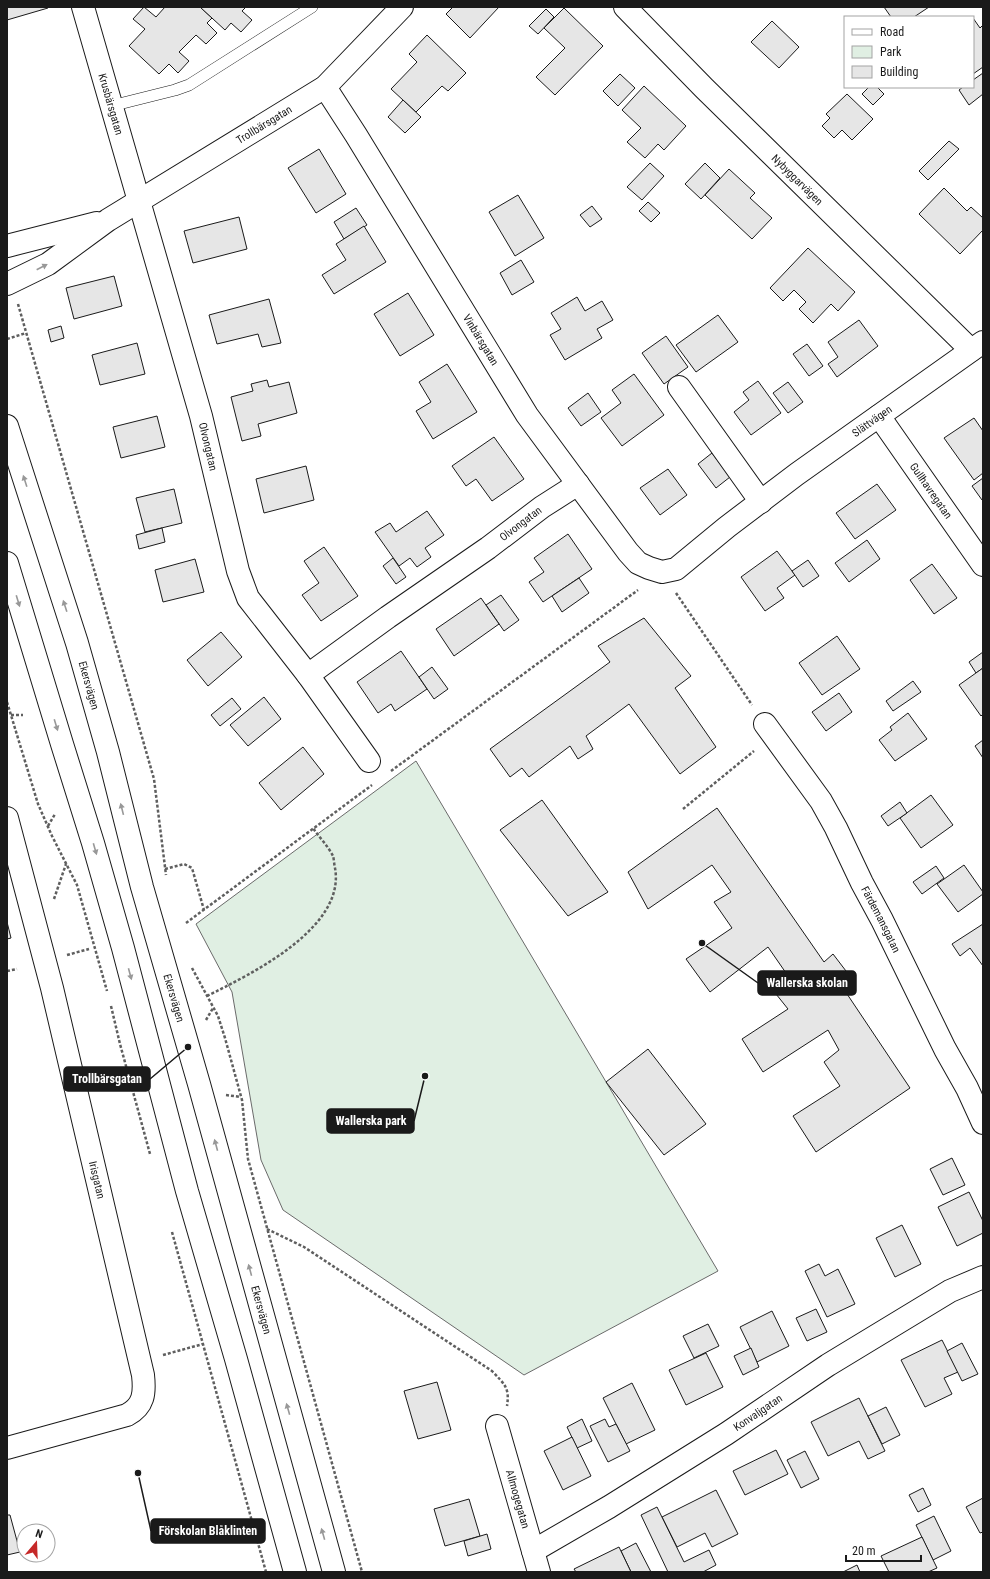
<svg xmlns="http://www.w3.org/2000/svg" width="990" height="1579" viewBox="0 0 990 1579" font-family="'Roboto Condensed',sans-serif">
<rect width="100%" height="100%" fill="#fff"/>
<!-- green -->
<path fill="#e0efe3" stroke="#6a6a6a" d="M416,761l302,510 -194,104 -241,-165 -22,-50 -29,-168 -36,-68z"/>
<!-- building -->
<g fill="#e6e6e6" stroke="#1a1a1a">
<path d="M7,7h40l1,1 -41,12z"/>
<path d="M144,7l12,10 9,-10h35l12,11 -5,5 10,10 -11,11 -10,-9 -17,17 10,9 -11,12 -9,-9 -10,10 -30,-28 16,-17 -12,-10z"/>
<path d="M200,7h46l-4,4 10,9 -11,12 -10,-9 -6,7z"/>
<path d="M453,7h46l-29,31 -24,-24z"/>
<path d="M884,7h45l-15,10h-23z"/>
<path d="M564,8l39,38 -48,49 -19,-18 29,-29 -21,-20z"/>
<path d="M546,9l8,8 -16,17 -9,-8z"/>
<path d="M973,18l7,10 3,-3v42l-10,7z"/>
<path d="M772,21l27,26 -20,21 -28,-26z"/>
<path d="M427,35l39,38 -18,18 -6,-5 -26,26 -25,-23 26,-27 -8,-8z"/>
<path d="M983,73v21l-14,11 -10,-15 4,-3h10v-7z"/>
<path d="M620,74l15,14 -17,18 -15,-15z"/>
<path d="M644,86l42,40 -22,24 -6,-6 -13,14 -18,-16 14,-14 -19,-18z"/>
<path d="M869,87h8l7,7 -11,11 -11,-11z"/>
<path d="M847,94l26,25 -21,21 -10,-10 -8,8 -12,-12 8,-8 -4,-4z"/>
<path d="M403,100l18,17 -16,16 -17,-16z"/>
<path d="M949,141l10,8 -31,31 -9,-9z"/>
<path d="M319,149l27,45 -30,19 -28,-45z"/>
<path d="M650,163l14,13 -22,24 -15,-13z"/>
<path d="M705,163l15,15 -19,21 -16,-15z"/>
<path d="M729,169l26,24 -5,5 22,20 -20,21 -47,-44z"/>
<path d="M944,188l23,23 4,-4 12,11v12l-23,24 -41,-40z"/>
<path d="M518,195l26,43 -29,18 -26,-44z"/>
<path d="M648,202l12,11 -9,9 -12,-11z"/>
<path d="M592,206l10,13 -12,8 -10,-12z"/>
<path d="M356,208l11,17 -23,14 -10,-17z"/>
<path d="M239,217l8,32 -54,14 -9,-32z"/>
<path d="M364,226l22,36 -52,32 -12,-19 24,-15 -10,-16z"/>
<path d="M808,248l47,44 -17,19 -7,-7 -18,19 -14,-14 7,-7 -12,-12 -11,11 -13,-13z"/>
<path d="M521,260l13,22 -22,13 -12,-22z"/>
<path d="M114,276l8,30 -48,13 -8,-31z"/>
<path d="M408,293l26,42 -34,21 -26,-42z"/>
<path d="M577,297l8,14 17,-10 11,19 -16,9 5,9 -37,22 -15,-25 11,-6 -10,-16z"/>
<path d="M269,299l12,44 -19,4 -4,-13 -41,10 -8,-29z"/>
<path d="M718,315l20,27 -42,30 -20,-27z"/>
<path d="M859,320l19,26 -41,31 -9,-13 10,-7 -10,-15z"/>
<path d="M61,326l3,12 -13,4 -3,-12z"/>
<path d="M666,336l22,31 -24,17 -22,-31z"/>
<path d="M137,343l8,31 -45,11 -8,-30z"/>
<path d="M807,344l16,22 -14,10 -16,-22z"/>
<path d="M447,364l30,48 -44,27 -17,-28 15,-9 -12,-20z"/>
<path d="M634,374l30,41 -42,31 -21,-28 20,-15 -9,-13z"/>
<path d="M267,380l2,7 20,-5 8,31 -39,11 3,12 -19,5 -11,-44 22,-6 -2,-7z"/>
<path d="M758,381l23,32 -30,22 -17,-23 15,-12 -6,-8z"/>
<path d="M788,382l15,20 -15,11 -15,-20z"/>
<path d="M588,393l13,19 -20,14 -13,-18z"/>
<path d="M157,416l8,31 -44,11 -8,-31z"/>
<path d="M974,418l9,13v42l-9,7 -30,-42z"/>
<path d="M494,437l30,42 -32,22 -16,-22 -10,7 -14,-20z"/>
<path d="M712,453l18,24 -14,11 -18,-24z"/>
<path d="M306,466l8,34 -50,13 -8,-34z"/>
<path d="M668,469l19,26 -27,20 -20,-27z"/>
<path d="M983,478v21l-1,1 -10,-14z"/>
<path d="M877,484l19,26 -41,29 -19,-26z"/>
<path d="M174,489l8,34 -37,9 -9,-34z"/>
<path d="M427,511l17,24 -19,13 6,9 -14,10 -7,-9 -11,8 -24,-34 15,-9 6,9z"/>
<path d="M162,528l3,14 -26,7 -3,-14z"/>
<path d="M568,534l24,35 -49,33 -14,-20 15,-10 -10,-14z"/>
<path d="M867,540l13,19 -31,23 -14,-19z"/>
<path d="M324,547l34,49 -37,25 -19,-26 17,-12 -15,-22z"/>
<path d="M777,551l18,24 -18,13 7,10 -19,13 -24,-34z"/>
<path d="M393,558l13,19 -10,7 -13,-18z"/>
<path d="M195,559l9,33 -41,10 -8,-32z"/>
<path d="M808,560l11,16 -16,11 -11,-16z"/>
<path d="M932,564l25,34 -23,16 -24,-34z"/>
<path d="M579,578l10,15 -27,19 -10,-16z"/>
<path d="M501,595l18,25 -15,11 -18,-26z"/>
<path d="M481,598l18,26 -45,32 -18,-27z"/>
<path d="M644,618l47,58 -16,12 41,59 -36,27 -51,-70 -43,32 7,13 -15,10 -8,-13 -41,31 -7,-9 -12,9 -20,-28 120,-87 -12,-16z"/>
<path d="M221,632l21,25 -34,29 -21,-26z"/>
<path d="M837,636l23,33 -38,26 -23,-32z"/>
<path d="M401,651l26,38 -32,22 -4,-7 -13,9 -21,-31z"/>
<path d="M983,652v16l-7,5 -7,-11z"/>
<path d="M432,667l16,22 -14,10 -15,-22z"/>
<path d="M983,668v46l-2,2 -22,-31z"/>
<path d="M913,681l8,11 -28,19 -7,-10z"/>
<path d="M839,693l13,19 -26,19 -14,-19z"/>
<path d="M264,697l17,22 -33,27 -18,-21z"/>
<path d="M232,698l9,11 -21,17 -9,-11z"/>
<path d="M908,713l19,26 -32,22 -16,-21 13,-10 -2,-3z"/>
<path d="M983,740v18l-8,-12z"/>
<path d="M303,747l21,27 -43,36 -22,-27z"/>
<path d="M931,795l22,30 -32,23 -21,-30z"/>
<path d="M542,800l66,92 -40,24 -68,-86z"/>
<path d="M900,802l7,11 -19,13 -7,-10z"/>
<path d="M717,808l107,154 9,-8 13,17 -9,8 73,109 -94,64 -23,-36 47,-30 -16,-24 15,-12 -11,-20 -65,42 -21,-33 46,-30 -20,-25 18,-11 -18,-26 -58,45 -24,-33 46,-31 -18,-26 17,-10 -19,-27 -64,44 -20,-37z"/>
<path d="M964,865l19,27v2l-25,18 -21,-28z"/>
<path d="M936,866l8,12 -22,16 -9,-12z"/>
<path d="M7,922l4,16 -4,1z"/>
<path d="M983,924v42l-13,-18 -10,8 -8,-12z"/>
<path d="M648,1049l58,75 -42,31 -58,-73z"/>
<path d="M952,1158l13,27 -22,10 -13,-26z"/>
<path d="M969,1192l14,29v12l-26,13 -19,-39z"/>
<path d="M902,1225l19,39 -26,13 -19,-39z"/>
<path d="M819,1264l6,12 13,-7 17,35 -28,13 -22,-46z"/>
<path d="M816,1309l11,23 -20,9 -11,-23z"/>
<path d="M772,1311l17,35 -32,16 -17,-35z"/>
<path d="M708,1324l11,22 -25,12 -11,-22z"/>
<path d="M942,1340l16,32 -14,6 8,16 -27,13 -24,-47z"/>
<path d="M962,1343l16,31 -16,7 -15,-30z"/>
<path d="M751,1348l8,19 -16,8 -9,-19z"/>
<path d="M706,1353l17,34 -37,18 -17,-35z"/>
<path d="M437,1382l14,48 -33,9 -14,-48z"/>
<path d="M632,1383l23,47 -29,14 -23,-46z"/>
<path d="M859,1398l26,53 -17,8 -9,-18 -31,15 -17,-34z"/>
<path d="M886,1407l14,28 -18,9 -14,-28z"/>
<path d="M582,1419l10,22 -15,7 -10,-21z"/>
<path d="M605,1419l4,8 7,-3 14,27 -22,11 -18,-36z"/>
<path d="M572,1437l19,39 -28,14 -19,-39z"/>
<path d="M776,1450l12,24 -43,21 -12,-24z"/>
<path d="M805,1451l14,28 -18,9 -14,-28z"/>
<path d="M923,1488l8,17 -13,7 -9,-17z"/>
<path d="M716,1490l22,44 -26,13 -7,-14 -28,14 -15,-30z"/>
<path d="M983,1498v34l-3,1 -14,-26z"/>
<path d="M469,1499l11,37 -35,10 -11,-37z"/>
<path d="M657,1507l27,55 25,-12 7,15 -13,7h-35l-27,-57z"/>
<path d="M7,1515h3l10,37 -13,3z"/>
<path d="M934,1516l17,35 -18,9 -17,-35z"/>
<path d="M487,1534l4,15 -23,7 -4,-15z"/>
<path d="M922,1537l15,31 -9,4h-39l-8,-16z"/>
<path d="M636,1543l15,29h-20l-10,-21z"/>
<path d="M619,1547l12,25h-55l-2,-3z"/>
<path d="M857,1565l3,7h-17z"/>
</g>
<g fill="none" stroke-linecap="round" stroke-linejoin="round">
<!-- lane casing -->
<g stroke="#1a1a1a" stroke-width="12">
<path id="lane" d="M111,106l64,-16 14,-5 123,-78"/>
</g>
<!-- street casing -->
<g stroke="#1a1a1a" stroke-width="24">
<g id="street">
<path id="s1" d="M83,7l118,409 37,155 10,27 60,77 61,86"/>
<path id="s2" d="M625,7l79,81 267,262"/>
<path id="s3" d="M325,87l31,48 171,280 101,137 10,11 11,5 13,4 14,-3 51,-42 70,-53 186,-132"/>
<path d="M7,246l90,-23"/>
<path id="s4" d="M7,284l41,-20 60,-44 217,-133 77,-80"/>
<path d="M679,387l82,115"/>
<path id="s5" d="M879,416l104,149"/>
<path id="s6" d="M308,675l80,-58 100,-69 54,-41 36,-23"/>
<path id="s7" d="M765,724l56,77 15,27 26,55 20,37 63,129 22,39 16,35"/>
<path id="s8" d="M7,818l45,170 91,387c2,18 1,31 -16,40l-120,33"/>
<path id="s9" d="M497,1426l42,146"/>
<path id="s10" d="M533,1551l76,-44 117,-73 102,-69 122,-74 33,-14"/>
</g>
</g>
<!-- secondary casing -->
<g stroke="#1a1a1a" stroke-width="24">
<g id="secondary">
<path id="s11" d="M7,426l70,217 31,109 34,135 57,197 135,488"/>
<path d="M7,563l55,181 31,99 30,105 64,243 49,168 59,213"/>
</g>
</g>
<!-- path -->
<g stroke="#5f5f5f" stroke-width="2.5" stroke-dasharray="3 2" stroke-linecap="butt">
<path d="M18,304l136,475 12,96"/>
<path d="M7,339l19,-6"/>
<path d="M676,593l76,112"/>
<path d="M7,702l31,102 14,32 25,49 30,106"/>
<path d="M11,715h12"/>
<path d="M391,771l247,-181"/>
<path d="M683,809l71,-58"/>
<path d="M48,826l7,-12"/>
<path d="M165,869l19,-5 8,4 12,42"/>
<path d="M54,899l12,-35"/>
<path d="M186,923l186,-138"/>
<path d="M67,955l22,-6"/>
<path d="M192,968l26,48 7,22 17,62 6,59 114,413"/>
<path d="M7,971l10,-2"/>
<path d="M207,996c44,-22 139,-68 128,-128 -1,-4 -1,-9 -2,-12 -5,-10 -14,-19 -20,-28"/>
<path d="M111,1006l9,38 30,110"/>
<path d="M206,1020l7,-12"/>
<path d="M226,1095l15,2"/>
<path d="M267,1229l37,18 188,124c12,13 18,16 15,35"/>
<path d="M172,1232l94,340"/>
<path d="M163,1355l40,-11"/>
</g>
<!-- lane -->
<use href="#lane" stroke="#fff" stroke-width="11"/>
<!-- street -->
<use href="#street" stroke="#fff" stroke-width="22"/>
<!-- secondary -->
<use href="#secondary" stroke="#fff" stroke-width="22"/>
</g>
<!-- one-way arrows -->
<defs><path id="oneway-solid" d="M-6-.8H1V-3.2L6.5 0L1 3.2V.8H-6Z"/></defs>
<g fill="#989898">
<use href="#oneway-solid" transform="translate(42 267) rotate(-27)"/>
<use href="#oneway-solid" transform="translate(25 481) rotate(-108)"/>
<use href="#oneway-solid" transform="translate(18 601) rotate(73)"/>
<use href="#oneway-solid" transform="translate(65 606) rotate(-108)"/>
<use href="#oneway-solid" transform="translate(56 725) rotate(73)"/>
<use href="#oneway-solid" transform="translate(122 809) rotate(-104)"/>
<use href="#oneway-solid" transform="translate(95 849) rotate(74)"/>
<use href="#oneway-solid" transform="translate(130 974) rotate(75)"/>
<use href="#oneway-solid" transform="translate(216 1145) rotate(-105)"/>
<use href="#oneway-solid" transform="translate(250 1270) rotate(-105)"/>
<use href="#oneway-solid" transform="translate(288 1409) rotate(-106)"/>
<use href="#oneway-solid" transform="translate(323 1534) rotate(-106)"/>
</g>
<g text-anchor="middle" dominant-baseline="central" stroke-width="3" stroke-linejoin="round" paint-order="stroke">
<!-- street labels -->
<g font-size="11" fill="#1a1a1a" stroke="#fff">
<text stroke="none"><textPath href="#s1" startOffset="101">Krusbärsgatan</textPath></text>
<text stroke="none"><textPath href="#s4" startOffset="303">Trollbärsgatan</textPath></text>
<text stroke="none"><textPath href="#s2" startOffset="244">Nybyggarvägen</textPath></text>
<text stroke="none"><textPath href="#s3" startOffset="297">Vinbärsgatan</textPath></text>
<text stroke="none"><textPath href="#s3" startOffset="856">Slättvägen</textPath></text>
<text stroke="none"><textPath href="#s1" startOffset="457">Olvongatan</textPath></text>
<text stroke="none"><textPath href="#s5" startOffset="91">Gullhavregatan</textPath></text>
<text stroke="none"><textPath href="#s6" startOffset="261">Olvongatan</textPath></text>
<text stroke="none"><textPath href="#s11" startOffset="272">Ekersvägen</textPath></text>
<text stroke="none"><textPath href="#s7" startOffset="228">Färdemansgatan</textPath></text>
<text stroke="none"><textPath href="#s11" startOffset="596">Ekersvägen</textPath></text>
<text stroke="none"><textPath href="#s8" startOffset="373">Irisgatan</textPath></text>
<text stroke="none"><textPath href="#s11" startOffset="920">Ekersvägen</textPath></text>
<text stroke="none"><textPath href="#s10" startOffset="264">Konvaljgatan</textPath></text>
<text stroke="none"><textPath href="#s9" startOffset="76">Allmogegatan</textPath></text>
</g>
</g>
<!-- callouts -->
<path fill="none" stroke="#1a1a1a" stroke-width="1.5" d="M702 943L758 983M188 1047L150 1079M425 1076L414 1121M138 1473L151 1531"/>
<g fill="#1a1a1a" stroke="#fff" stroke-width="1.5">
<circle cx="702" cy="943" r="4"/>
<circle cx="188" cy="1047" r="4"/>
<circle cx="425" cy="1076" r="4"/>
<circle cx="138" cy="1473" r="4"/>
</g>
<g fill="#1a1a1a" stroke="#1a1a1a" stroke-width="1.5">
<rect x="758" y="971" width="98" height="24" rx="4"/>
<rect x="64" y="1067" width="86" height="24" rx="4"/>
<rect x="327" y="1109" width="87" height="24" rx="4"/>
<rect x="151" y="1519" width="114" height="24" rx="4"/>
</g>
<g font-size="12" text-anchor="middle" font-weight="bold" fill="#fff">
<text x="807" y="987">Wallerska skolan</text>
<text x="107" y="1083">Trollbärsgatan</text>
<text x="371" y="1125">Wallerska park</text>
<text x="208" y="1535">Förskolan Blåklinten</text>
</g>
<!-- border -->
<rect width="990" height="1579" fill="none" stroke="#1a1a1a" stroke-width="16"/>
<!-- legend -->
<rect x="844" y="16" width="130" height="72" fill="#ffffff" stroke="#a3a3a3"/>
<rect x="852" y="29" width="20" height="6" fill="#ffffff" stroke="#a3a3a3"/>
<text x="880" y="36" font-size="12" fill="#1a1a1a">Road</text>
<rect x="852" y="46" width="20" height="12" fill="#e0efe3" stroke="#a3a3a3"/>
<text x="880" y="56" font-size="12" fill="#1a1a1a">Park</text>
<rect x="852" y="66" width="20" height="12" fill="#e6e6e6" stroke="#a3a3a3"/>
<text x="880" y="76" font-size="12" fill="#1a1a1a">Building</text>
<!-- north arrow -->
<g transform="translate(36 1543) rotate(19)"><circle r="19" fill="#ffffff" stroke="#a3a3a3"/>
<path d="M0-3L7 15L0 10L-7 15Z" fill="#c62828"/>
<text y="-6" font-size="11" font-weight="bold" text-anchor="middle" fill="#1a1a1a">N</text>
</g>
<!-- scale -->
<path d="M846 1555v6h75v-6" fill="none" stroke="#1a1a1a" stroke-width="2"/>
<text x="852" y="1555" font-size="12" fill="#1a1a1a" stroke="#ffffff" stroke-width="3" paint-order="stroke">20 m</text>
</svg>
